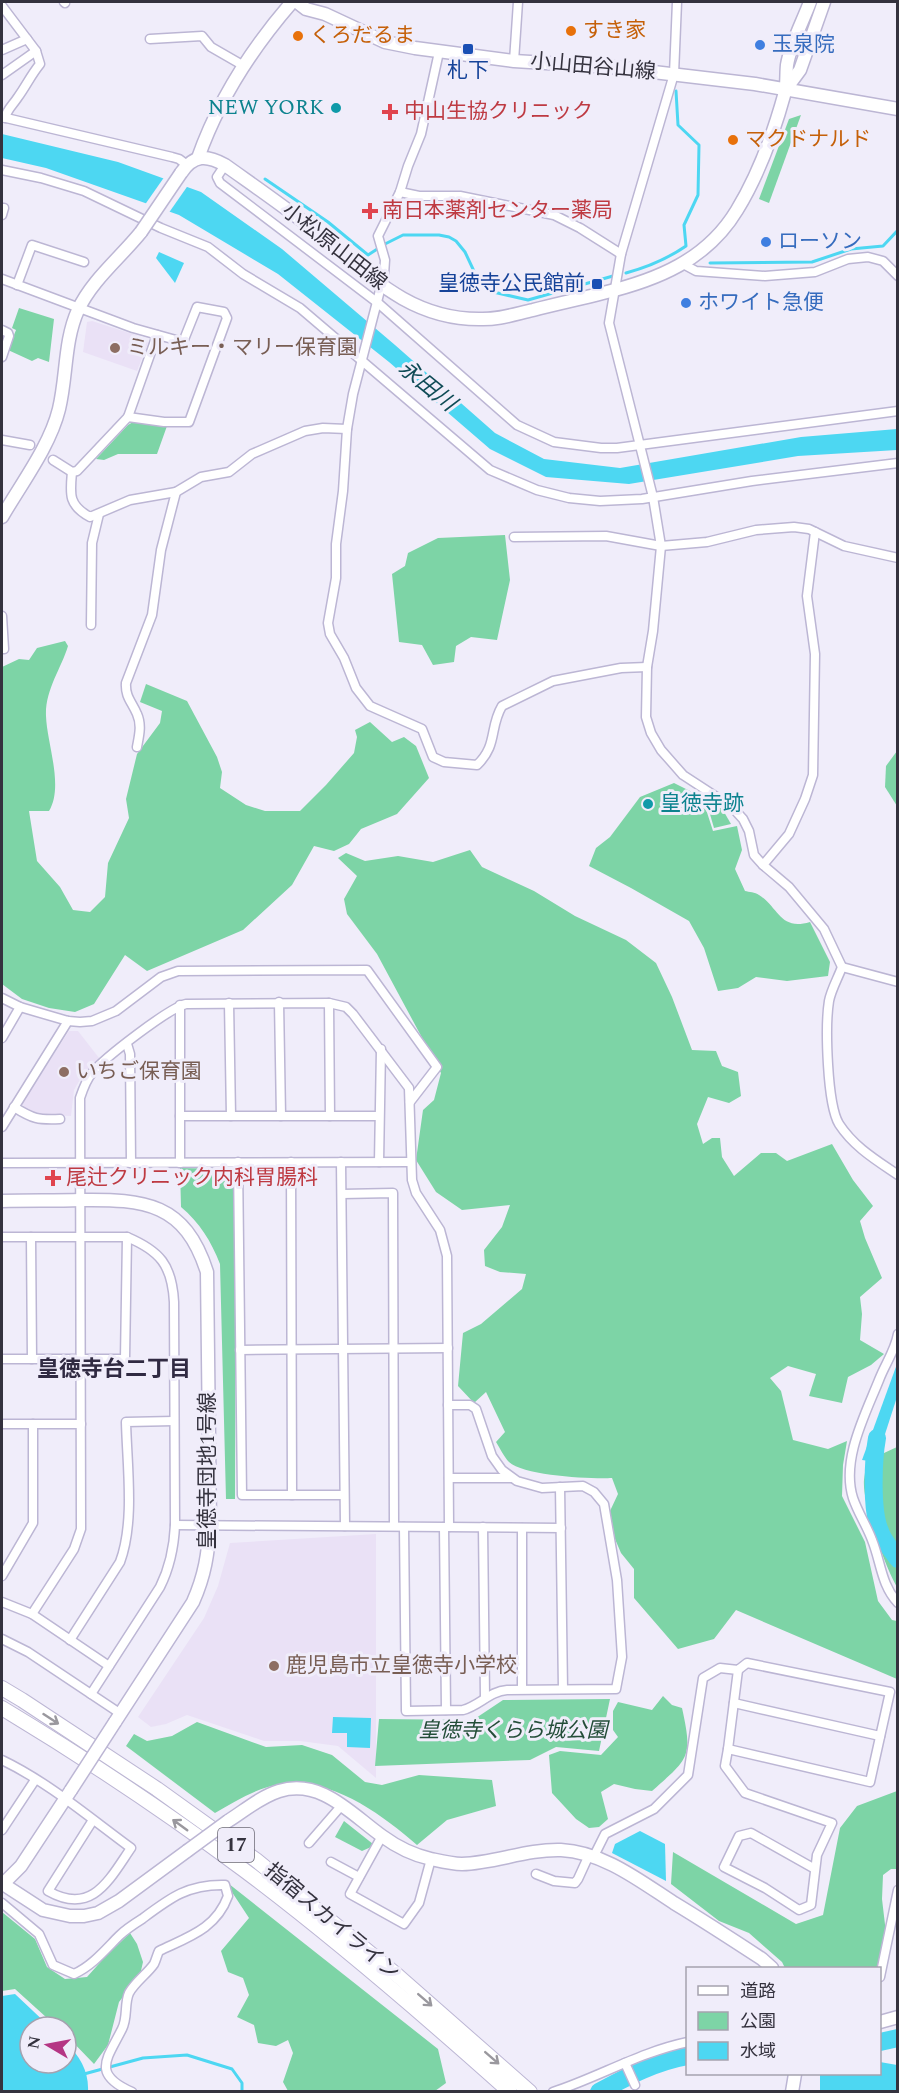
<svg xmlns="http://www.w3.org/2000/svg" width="899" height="2093" viewBox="0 0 899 2093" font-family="Spectral,'Noto Sans JP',serif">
<rect width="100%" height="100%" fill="#f0edfa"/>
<!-- education -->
<g fill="#eae1f6">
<path d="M92,321l53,17 3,5 -11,28 -54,-19 4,-30z"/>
<path d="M69,1031h9l21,27 -17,18 -8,14 -3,26 -30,-1 -10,-3 -7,-5 -2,-4z"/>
<path d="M376,1534v244l-38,-32 -38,-5h-36l-77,-26 -21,9 -15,3 -13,-10 66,-99 14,-32 12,-43z"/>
</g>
<!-- green -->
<g fill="#7dd4a6">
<path d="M801,115l-32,88 -10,-4 30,-80z"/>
<path d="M19,308l35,11 -5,43 -11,-4 -6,3 -24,-11 8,-20 -4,-2z"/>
<path d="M133,422l34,4 -10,28h-39l-14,6 -8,-1 32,-34z"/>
<path d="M505,535l5,45 -13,60 -26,-3 -15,9 -2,16 -21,3 -11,-20 -23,-3 -7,-68 13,-8 3,-13 30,-15z"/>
<path d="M65,641l3,5c-7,23 -23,44 -22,70 1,28 18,70 3,95h-20l8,50 23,26 13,23 17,2 15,-15 3,-34 21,-45 -3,-19 11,-45 23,-31 2,-12 -22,-9 6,-18 41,17 30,56 5,15 -2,16 26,17 19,6h35l26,-26 28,-32 3,-16 -2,-7 15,-8 22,20 12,-5 12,9 13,32 -32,36 -36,15 -12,15 -15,7 -20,-5 -22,39 -49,45 -96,41 -22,-16 -31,49 -19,8 -26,-4 -27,-9 -20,-15v-317l17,-8 10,1 8,-12z"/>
<path d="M897,751v55l-12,-19 1,-21z"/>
<path d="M674,783l28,14 11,34 24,-5 5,24 -7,19 10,22c4,1 10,1 14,4 20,13 21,36 51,27l20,40 -2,14 -41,5 -31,-4 -18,11 -20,3 -14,-43 -15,-27 -58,-33 -42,-22 7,-18 14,-11 30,-40z"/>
<path d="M705,797l15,8 11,19 -17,4z"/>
<path d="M470,850l12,17 52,24 41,25 51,24 30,23 16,34 20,53 24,1 6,15 16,6 3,24 -12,7 -21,-6 -11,27 6,20 9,-6h8l2,19 12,19 27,-23h15l11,8 45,-17 21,36 20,26 -13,15 5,17 17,40 -22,19 2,17 -2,26 24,14 -13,11 -23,12 -6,26 -33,-7 7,-22 -28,-8 -18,12 11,13 12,49 35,9 19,-8 -4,24 -1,31 23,46 13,59 14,19 5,1v58l-161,-69 -22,29 -36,10 -44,-51v-29l-13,-16 -6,-14 -5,-28 8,-17 -6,-16c-22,1 -88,-2 -103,-16 -5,-5 -9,-14 -13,-20l9,-10 -19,-40 -12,11 -16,-17 5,-53 18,-9 41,-35 4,-15 -26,-2 -15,-6 -1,-16 18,-23 8,-22 -48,5 -26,-18 -20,-32 7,-50 11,-10 7,-27 -64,-119 -30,-40 -3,-15 13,-23 -19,-18 8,-5 19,8 33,-5 35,6z"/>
<path d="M180,1168l53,1 3,2 -1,328h-9l-6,-235c-9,-23 -20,-41 -39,-57z"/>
<path d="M897,1447v140c-12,-21 -35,-83 -33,-107 1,-10 4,-21 6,-32l14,5z"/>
<path d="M663,1696l9,9 10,3c11,50 7,50 -30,83l-17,-2 -21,-5 -13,8 7,27 -9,8 -10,1 -13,-9 -24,-26 -3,-38 11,-4 41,4 17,-18 -5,-7v-19l5,-9 34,8z"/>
<path d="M610,1699l-11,52 -43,-4 -26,13 -155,6 4,-47 94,1 30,-20z"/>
<path d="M197,1722l69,25 36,-2 30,10 33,27 17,3 37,-10 73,5 4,26 -49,14 -30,25c-36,-31 -84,-67 -135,-61 -24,3 -46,17 -67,29l-89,-67 8,-12 13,7 25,-5z"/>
<path d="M897,1791v78h-6l-8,6 -1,24 4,34 -3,35h-98l-3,-6 -33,-29 -30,-12 -48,-37 2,-32 123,72 27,-9 17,-87 17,-22z"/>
<path d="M344,1821l29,23 -2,3 -9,4 -27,-14z"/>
<path d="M224,1880l214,169 8,34 -11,8h-147l-5,-9 10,-29 -5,-13 -12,6 -18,-3 -4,-18 -17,-8 12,-22 -6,-17 -15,-6 -7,-21 28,-33z"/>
<path d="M2,1912l33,27 12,28 18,12 22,-2 18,-20 25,-24 7,11 6,18 -3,13 -21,27 -11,43 -14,19 -28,-29v-8h-9l-42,-38 -13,2z"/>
</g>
<!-- water -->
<g fill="#4dd7f2">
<path d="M2,134l116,28 83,30 81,57 113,96 100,88 49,26 76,9 181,-31 96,-8v21l-99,6 -169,28 -83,-7 -56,-28 -101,-87 -111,-88 -99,-59 -133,-47 -44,-10z"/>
<path d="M159,252l25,11 -9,20 -19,-25z"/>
<path d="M897,1364v33l-21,65 -14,-2z"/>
<path d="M333,1717l38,1 -1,30 -23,-1v-14h-15z"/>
<path d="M640,1831l25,13 1,37 -54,-28 3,-9z"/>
<path d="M15,1994l35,33h-20v36h36v-20c14,13 23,29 22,48h-86v-95z"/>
<path d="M880,2062l17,3v26h-77v-17h60z"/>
</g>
<!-- pier -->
<path fill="#f0edfa" d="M165,176l24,8 -21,30 -24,-8z"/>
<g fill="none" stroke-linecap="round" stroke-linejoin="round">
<!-- stream -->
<g stroke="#4dd7f2" stroke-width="3">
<path d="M265,179l63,43 40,33 17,-11 18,-9h36l10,2 7,4 9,11 15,32 9,7 39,9 85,-24"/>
<path d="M710,263l102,-1 39,-13 32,-3 15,-16"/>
<path d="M626,273c22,-6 41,-14 60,-27l-2,-21 14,-30 1,-50 -21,-20 -2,-34"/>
<path d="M84,2074l59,-16 44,-3 45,14 10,14v9"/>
</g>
<!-- river -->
<g stroke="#4dd7f2" stroke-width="18">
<path d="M877,1438c-4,22 -6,73 3,93 3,10 12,19 18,28"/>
<path d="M880,2042l18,-4"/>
<path d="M599,2092c29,-16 56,-30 89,-36"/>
</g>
<!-- street casing -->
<g stroke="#bcb6d4" stroke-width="11">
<g id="street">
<path d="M64,2l1,1"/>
<path d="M677,2l-3,72 -53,180 -12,69 44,174 8,49 -8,85 -6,36 -1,50 5,16 10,17 22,25 49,32 11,12 6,12 5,24 9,10 26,22 35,42 18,38c-4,11 -11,23 -13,34 -4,25 -2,103 10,123 15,23 37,36 59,51"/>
<path d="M2,6l34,45 4,13c-9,11 -14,22 -22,33 -5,8 -11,12 -13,21"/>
<path d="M150,39l52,-3 9,11 33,19"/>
<path d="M2,50l25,-11"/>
<path d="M439,52l-18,82 -13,32 -8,26 -22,44 7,24 -1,15 -31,119 -6,35 -4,62 -7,53v34l-8,45 2,11 14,24 12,30 14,18 52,23 11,28 11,5 33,3c21,-20 12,-37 25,-59l51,-25 68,-13 26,-1"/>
<path d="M514,61l4,-59"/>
<path d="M2,75l34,-24"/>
<path d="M2,117l170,40 7,2 8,6"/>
<path d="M225,165l-8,12 3,6 158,120 139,122 37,17 47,6h16l281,-37"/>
<path d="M2,170l39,8 43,13 77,37 47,19 35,27 57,34 190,162 47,20 32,8 31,3 42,-2 110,-18 146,-18"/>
<path d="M400,192l19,4h41l94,19 26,13 41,26"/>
<path d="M2,208h2l-2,7"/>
<path d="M683,264l13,7 69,5 50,-4 33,-13 20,-2 15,4 15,15"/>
<path d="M2,279l131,49 50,14 14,-35 27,5 3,6 -38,104h-25l-36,-5"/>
<path d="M17,285l15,-40 52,17"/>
<path d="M2,330l6,3 1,3 -7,21"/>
<path d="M2,440l28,5"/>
<path d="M53,460l19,12 5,-1 51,-54 29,-82"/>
<path d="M72,472c-2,22 -4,33 18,45l40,-17 46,-8"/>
<path d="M514,537l92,-1 55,10 46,-4 49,-12 38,-3 15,2 35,17 54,12"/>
<path d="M2,616l2,33h-2"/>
<path d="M91,625l1,-82 7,-29"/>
<path d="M137,747c2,-11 5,-22 0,-33 -5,-12 -12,-17 -11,-31l26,-68 9,-65 15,-58 25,-15 28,-5 23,-18 53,-23 18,-3 24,1"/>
<path d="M763,865l26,-31 16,-35 8,-24 2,-121 -8,-58 8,-64"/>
<path d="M842,967l56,15"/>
<path d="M2,998l18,9 48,14 12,1 12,-1 24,-10 45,-34 17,-6 189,-1 70,97 -27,35"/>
<path d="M279,1002l2,114"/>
<path d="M229,1003l2,113"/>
<path d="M329,1003l1,113"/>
<path d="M180,1005v158"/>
<path d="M2,1038l18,-31"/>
<path d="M127,1044l3,10 1,109"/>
<path d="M14,1107c19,12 24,13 46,12"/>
<path d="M180,1116h199"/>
<path d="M2,1127l66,-106"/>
<path d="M238,1162l4,333h102"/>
<path d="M291,1162l1,333"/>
<path d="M341,1162l4,364"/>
<path d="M379,1162l2,-113"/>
<path d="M2,1163l408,-1"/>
<path d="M342,1194l51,-1 1,333"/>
<path d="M2,1237h125c33,14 45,28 47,65l1,223c-1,22 -5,42 -15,62l-69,107"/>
<path d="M31,1237l1,122"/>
<path d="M898,1334c-3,17 -13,30 -19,46 -14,35 -38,80 -26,118 5,15 14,28 19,42 9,22 9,45 26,63"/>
<path d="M240,1350l208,-2"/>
<path d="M2,1359h123l2,-122"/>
<path d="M2,1424h79"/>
<path d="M449,1478h62"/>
<path d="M560,1487l3,202"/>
<path d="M175,1525l386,3"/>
<path d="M404,1527l2,184 57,-1c16,-4 27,-19 44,-20l109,-1 6,-32 -5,-77 -13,-76 -10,-12 -11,-6 -41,2 -25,-7 -15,-11 -10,-14 -16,-47 -6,-4h-22"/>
<path d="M444,1527l2,183"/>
<path d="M483,1527l2,171"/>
<path d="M522,1528v161"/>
<path d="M2,1576l31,-53v-99"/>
<path d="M2,1602l30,12 77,52"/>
<path d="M32,1614l42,-65 7,-20 -1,-431c3,-9 6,-18 12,-25 12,-15 77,-65 94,-69l143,-1 17,4 7,7 56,74 3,92 4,13 24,37 7,26 2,271"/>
<path d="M2,1639l26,13 93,62"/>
<path d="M70,1640l50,-78c15,-40 7,-97 6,-140l48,-1"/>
<path d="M734,1703l146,33"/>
<path d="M728,1749l10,-79"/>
<path d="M2,1760c46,22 88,58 129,88 -22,32 -39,68 -83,43l45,-71"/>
<path d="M2,1830l33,-50"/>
<path d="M382,1836l-32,58 54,30 15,-21 12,-44"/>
<path d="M309,1843l33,-38"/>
<path d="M594,1856l11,-22 49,-25 34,-34 15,-97 17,-10 18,2 9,-7 143,29 -20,90 -142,-33 -3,17 20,27 87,30 -15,32 -6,50 -12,5 -34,-22 -41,-21 15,-31 12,-3 64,36"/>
<path d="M331,1862l28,15"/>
<path d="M536,1874l18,7 21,2 3,-4 11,-24"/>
<path d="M2,1903l37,31 14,31 21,9c18,-8 31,-24 45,-38 7,-7 15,-12 23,-17 28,-21 46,-35 83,-34l3,11c-12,33 -40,41 -69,55 -2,4 -3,9 -5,13 -7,10 -19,18 -25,29 -5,11 -1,25 -7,36 -15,30 -31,45 10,63"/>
<path d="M880,1977l18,-87"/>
<path d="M625,2063l10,22"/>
<path d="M553,2092c46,-15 87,-40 135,-50"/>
</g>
</g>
<!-- secondary casing -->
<g stroke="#bcb6d4" stroke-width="15">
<g id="secondary">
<path d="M297,2l9,7 19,5 60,28 30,6 99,13 97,6 144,17 143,25"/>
<path d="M786,89l14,-19 24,-68"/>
<path d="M198,158c20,-57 55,-111 94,-156"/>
<path d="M181,173c13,-19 26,-18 44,-8 28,20 57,40 84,61 55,43 96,93 170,93 19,1 36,-5 54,-9 23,-6 47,-11 70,-17 54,-13 104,-33 134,-83 22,-36 37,-78 48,-118 2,-8 1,-18 2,-27 3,-20 16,-44 23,-63"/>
<path d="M2,517c19,-33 48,-71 57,-108 8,-33 5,-68 19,-99 14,-30 42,-52 63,-78"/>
<path d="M2,1201c26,-1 52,0 78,-1 65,-1 105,3 127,72l3,253c-2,29 -5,50 -17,77l-78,120"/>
<path d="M228,1821c16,-10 32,-24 51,-30 42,-13 72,23 103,45 15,11 31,19 49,23 9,2 21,5 31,5 33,-1 65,-15 99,-14 42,2 79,31 113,53 30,18 59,37 88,56l10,9"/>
<path d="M3,1884l40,26 27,6h14l14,-3 21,-12 68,-50"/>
<path d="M2,1885l19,-19 50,-76"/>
<path d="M880,2022l18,-5"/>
<path d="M792,2092l3,-18"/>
</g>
</g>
<!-- primary casing -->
<g stroke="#bcb6d4" stroke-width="16">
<g id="primary">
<path d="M2,1688l20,12 135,89 99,71 142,116 132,116"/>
<path d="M2,1708c83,50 164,104 242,162 92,69 180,145 266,222"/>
</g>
</g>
<!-- street -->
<use href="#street" stroke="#fff" stroke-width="8"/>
<!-- secondary -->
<use href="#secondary" stroke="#fff" stroke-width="12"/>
<!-- primary -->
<use href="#primary" stroke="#fff" stroke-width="14"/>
<!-- secondary-bridge casing -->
<g stroke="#bcb6d4" stroke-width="15" stroke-linecap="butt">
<g id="secondary-bridge">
<path d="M141,232l40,-59"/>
<path d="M71,1790l44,-68"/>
<path d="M187,1851l41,-30"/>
</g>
</g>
<!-- secondary-bridge -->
<use href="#secondary-bridge" stroke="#fff" stroke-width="12"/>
</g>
<!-- one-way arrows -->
<defs><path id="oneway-shaft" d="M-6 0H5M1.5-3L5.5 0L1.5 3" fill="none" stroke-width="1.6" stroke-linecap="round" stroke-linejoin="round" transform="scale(1.5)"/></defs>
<g stroke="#9a989e">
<use href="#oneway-shaft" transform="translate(51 1719) rotate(33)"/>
<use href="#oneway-shaft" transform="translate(180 1825) rotate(-144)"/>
<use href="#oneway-shaft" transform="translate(425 2000) rotate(41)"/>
<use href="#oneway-shaft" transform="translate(492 2058) rotate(41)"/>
</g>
<!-- markers -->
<g fill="#e8710a" stroke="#f0edfa" stroke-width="2">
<circle cx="571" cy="31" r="6"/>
<circle cx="298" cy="36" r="6"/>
<circle cx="733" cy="140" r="6"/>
</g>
<g fill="#3f7fe0" stroke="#f0edfa" stroke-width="2">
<circle cx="760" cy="45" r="6"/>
<circle cx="766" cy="242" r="6"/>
<circle cx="686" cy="303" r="6"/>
</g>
<g fill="#1a4fb4" stroke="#f0edfa" stroke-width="2">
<rect x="462" y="43" width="12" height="12" rx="3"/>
<rect x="591" y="278" width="12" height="12" rx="3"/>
</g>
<g fill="#0f9aa8" stroke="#f0edfa" stroke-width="2">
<circle cx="336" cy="108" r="6"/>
<circle cx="648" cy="804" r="6"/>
</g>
<g fill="#e0444e" stroke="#f0edfa" stroke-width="2">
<path d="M387 103h6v6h6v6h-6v6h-6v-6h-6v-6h6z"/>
<path d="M367 202h6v6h6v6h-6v6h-6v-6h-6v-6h6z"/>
<path d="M50 1169h6v6h6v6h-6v6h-6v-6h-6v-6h6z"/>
</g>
<g fill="#8d6e63" stroke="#f0edfa" stroke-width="2">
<circle cx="115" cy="348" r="6"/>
<circle cx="64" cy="1072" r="6"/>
<circle cx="274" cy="1666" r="6"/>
</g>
<g text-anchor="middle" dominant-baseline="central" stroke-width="6" stroke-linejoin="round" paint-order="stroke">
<!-- shield labels -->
<rect fill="#f0edfa" stroke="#6c6a76" stroke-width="1.5" x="218" y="1828" width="36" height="34" rx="4.5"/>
<g font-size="20" font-weight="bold" fill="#34323e">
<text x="236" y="1845">17</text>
</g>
<!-- food labels -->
<g font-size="21" fill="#c56008" stroke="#f0edfa" text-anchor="start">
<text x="583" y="31">すき家</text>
<text x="310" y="36">くろだるま</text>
<text x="745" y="140">マクドナルド</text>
</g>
<!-- shop labels -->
<g font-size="21" fill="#366cbe" stroke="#f0edfa" text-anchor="start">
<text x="772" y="45">玉泉院</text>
<text x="778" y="242">ローソン</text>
<text x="698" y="303">ホワイト急便</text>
</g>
<!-- street labels -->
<g font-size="21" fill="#34323e" stroke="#f0edfa">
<text transform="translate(593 67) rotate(5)">小山田谷山線</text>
<text transform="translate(334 247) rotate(38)">小松原山田線</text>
<text transform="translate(208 1471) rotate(-90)">皇徳寺団地1号線</text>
<text transform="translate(332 1922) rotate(40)">指宿スカイライン</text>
</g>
<!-- transit labels -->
<g font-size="21" fill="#164399" stroke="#f0edfa">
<text x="468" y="71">札下</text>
<text x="585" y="284" text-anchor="end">皇徳寺公民館前</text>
</g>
<!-- culture labels -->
<g font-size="21" fill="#0d838f" stroke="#f0edfa" text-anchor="end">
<text x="324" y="108">NEW YORK</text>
<text x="660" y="804" text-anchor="start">皇徳寺跡</text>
</g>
<!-- health labels -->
<g font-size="21" fill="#be3a42" stroke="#f0edfa" text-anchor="start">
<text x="404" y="112">中山生協クリニック</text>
<text x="382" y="211">南日本薬剤センター薬局</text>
<text x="66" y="1178">尾辻クリニック内科胃腸科</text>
</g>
<!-- education labels -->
<g font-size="21" fill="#785e54" stroke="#f0edfa" text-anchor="start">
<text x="127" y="348">ミルキー・マリー保育園</text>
<text x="76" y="1072">いちご保育園</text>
<text x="286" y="1666">鹿児島市立皇徳寺小学校</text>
</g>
<!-- park labels -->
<g font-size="21" font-style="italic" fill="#234d38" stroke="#f0edfa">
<text x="513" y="1731">皇徳寺くらら城公園</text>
</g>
<!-- water labels -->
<g font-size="22" font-style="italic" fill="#0f4b56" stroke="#f0edfa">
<text transform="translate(427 386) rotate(39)">永田川</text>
</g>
<!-- neighbourhood labels -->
<g font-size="22" font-weight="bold" fill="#302a42" stroke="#f0edfa">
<text x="114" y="1369">皇徳寺台二丁目</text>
</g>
</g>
<!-- border -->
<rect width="899" height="2093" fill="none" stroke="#34323e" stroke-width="6"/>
<!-- legend -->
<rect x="686" y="1967" width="195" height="108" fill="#f0edfa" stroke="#a5a2af" stroke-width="1.5"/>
<rect x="698" y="1986" width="30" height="9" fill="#ffffff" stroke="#a5a2af" stroke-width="1.5"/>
<text x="740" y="1997" font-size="18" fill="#34323e">道路</text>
<rect x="698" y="2012" width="30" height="18" fill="#7dd4a6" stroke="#a5a2af" stroke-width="1.5"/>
<text x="740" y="2027" font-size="18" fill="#34323e">公園</text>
<rect x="698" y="2042" width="30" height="18" fill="#4dd7f2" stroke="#a5a2af" stroke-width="1.5"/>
<text x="740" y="2057" font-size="18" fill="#34323e">水域</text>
<!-- north arrow -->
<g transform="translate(48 2045) rotate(280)"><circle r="28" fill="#f0edfa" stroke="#a5a2af" stroke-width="1.5"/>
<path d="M0-4.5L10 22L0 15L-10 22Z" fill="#b53684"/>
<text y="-9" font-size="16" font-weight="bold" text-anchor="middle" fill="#34323e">N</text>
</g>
</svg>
